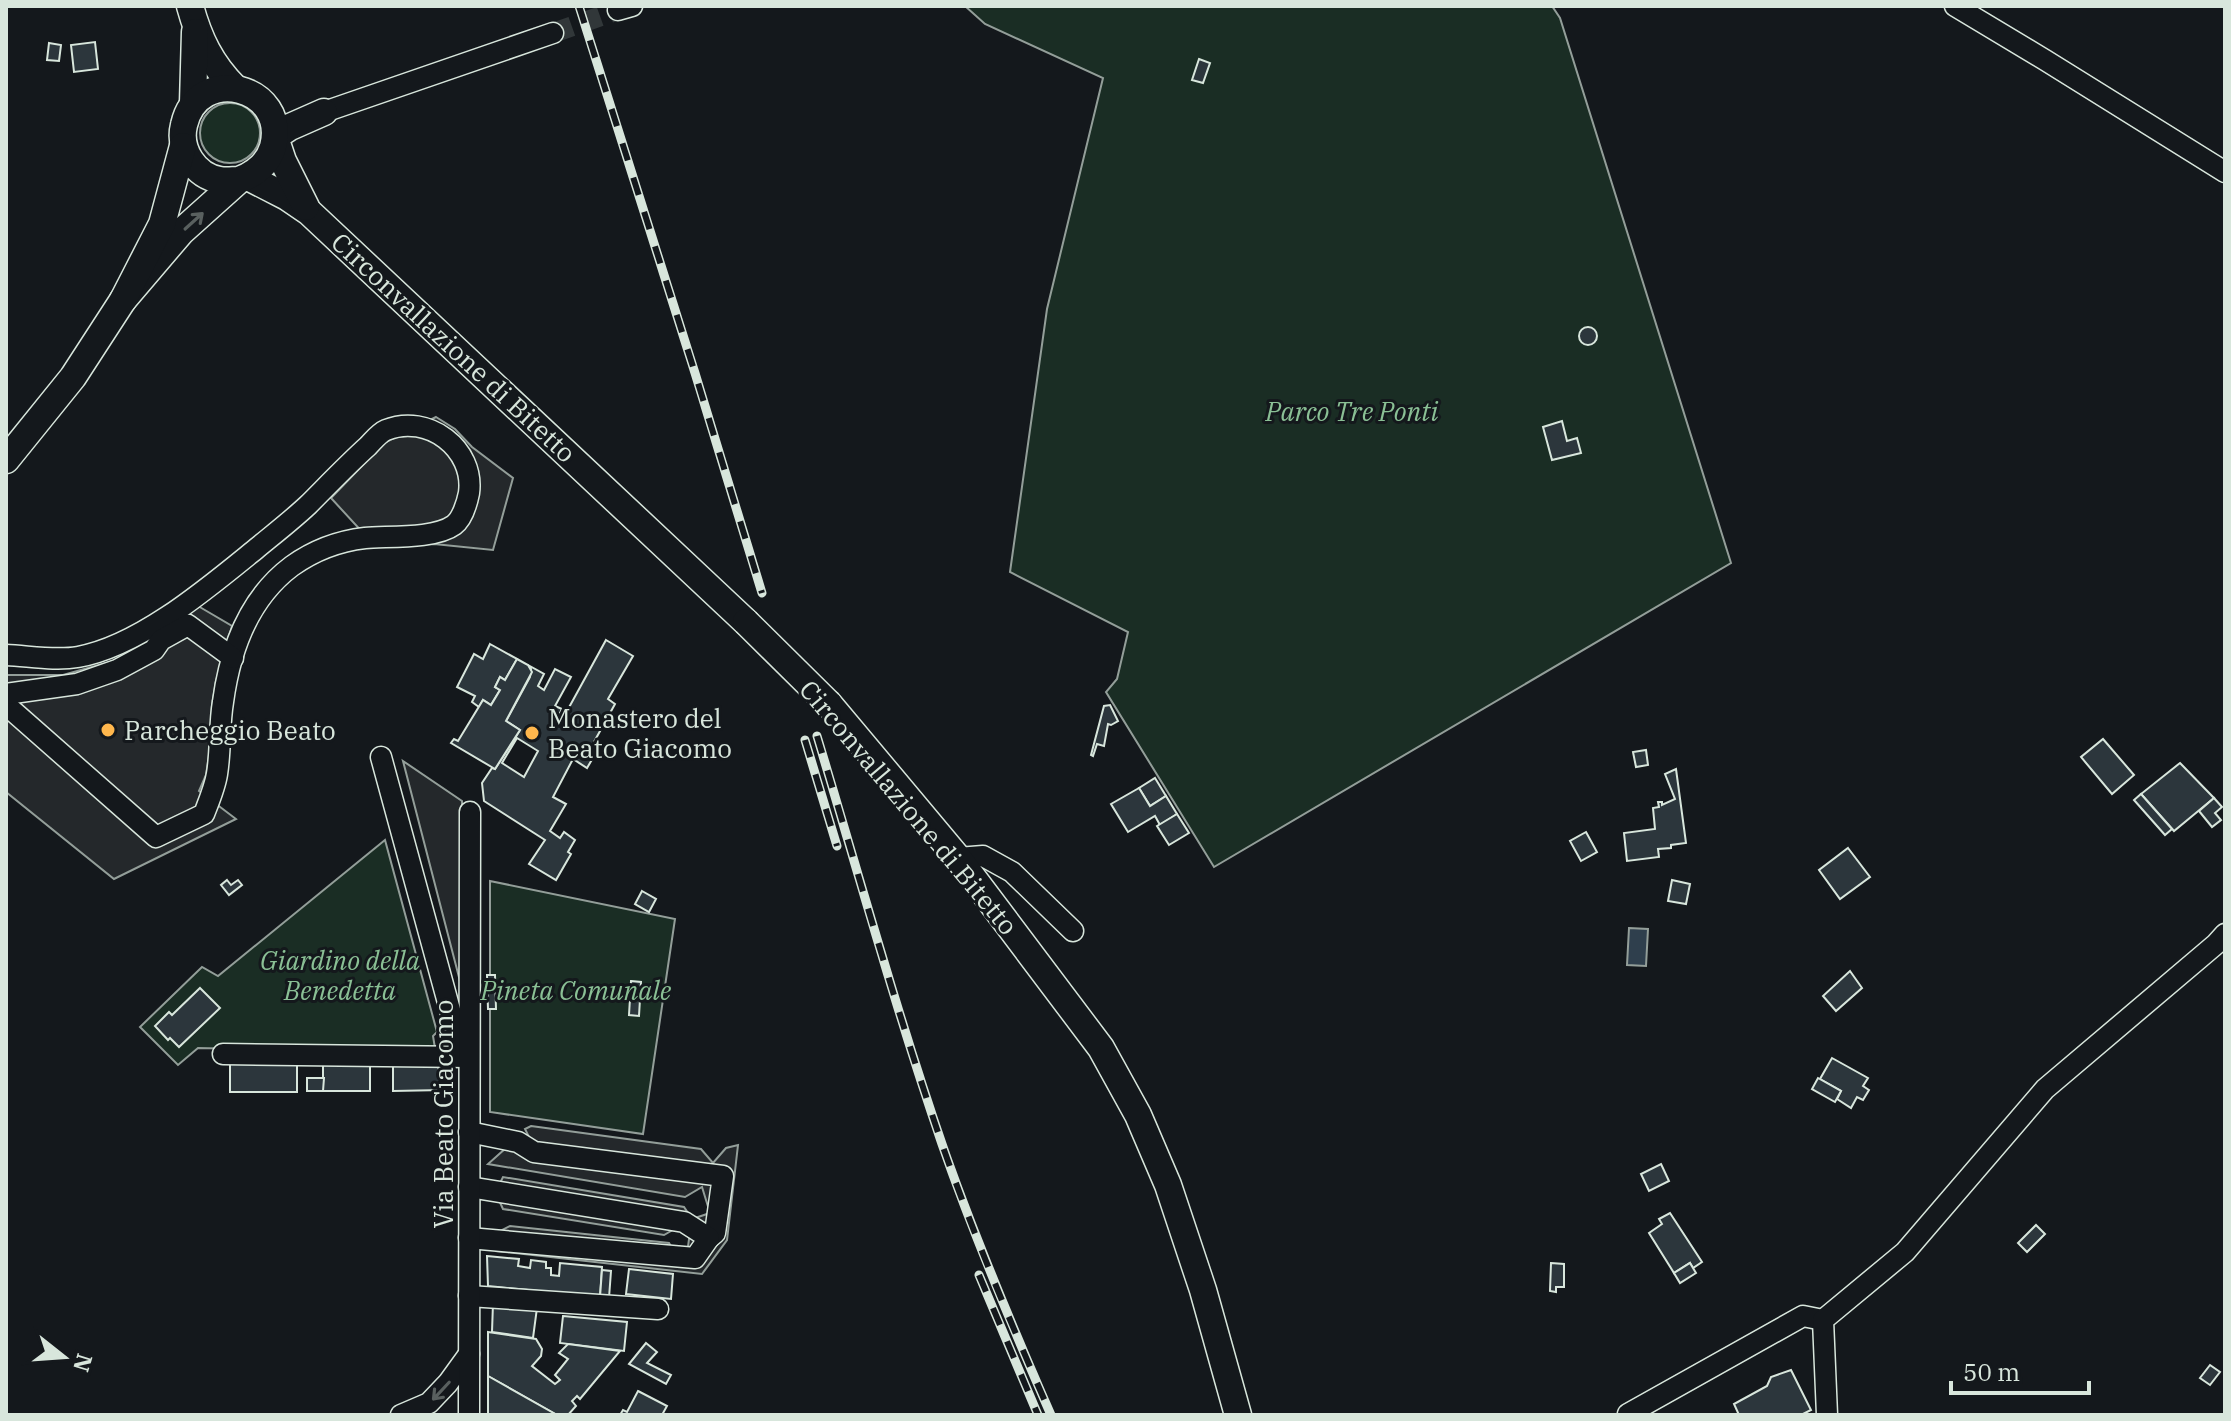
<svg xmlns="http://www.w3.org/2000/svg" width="2231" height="1421" viewBox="0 0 2231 1421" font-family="'IBM Plex Serif',serif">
<rect width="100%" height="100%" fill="#14181c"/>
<!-- green -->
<g fill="#1a2d24" stroke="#939e99" stroke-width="2">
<path d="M965,6h587l8,12 171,545 -517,304 -108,-175 11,-13 11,-47 -118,-60 37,-263 56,-231 -118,-54z"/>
<circle cx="230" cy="133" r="30"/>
<path d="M385,840l52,192 -4,4 2,12 -6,5 -231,-5 -20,17 -38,-38 62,-60 16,9z"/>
<path d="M490,881l185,38 -32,215 -153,-22z"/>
</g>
<!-- parking -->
<g fill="#24282b" stroke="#939e99" stroke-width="2">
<path d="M436,417l19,12 17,18 41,31 -20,72 -59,-6 -58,3 -45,-49 53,-55z"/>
<path d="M198,606l34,20 -16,55 -4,24 -3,50 -3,20 -7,16 37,28 -122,60 -108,-87v-117h57l50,-14 47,-28z"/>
<path d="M403,761l59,40 4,198 -5,-14z"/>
<path d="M531,1126l170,23 12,14 13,-15 12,-3 -11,95 -25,34 -206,-23v-18l14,-7 159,17 7,11h11l3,-22 -12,-5 -14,8 -161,-26 -5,-11 1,-13 4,-8 181,30 8,12 18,-6 -8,-26 -17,10 -197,-33 18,-16 25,-7 -6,-12z"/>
</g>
<!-- water -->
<path fill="#2f3f4d" stroke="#939e99" stroke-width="2" d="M1629,928l19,1 -2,37 -19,-1z"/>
<!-- building -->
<g fill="#2c363c" stroke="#d8e6dc" stroke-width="2" fill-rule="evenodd">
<path d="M95,42l3,27 -24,3 -3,-27z"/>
<path d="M49,43l12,2 -2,16 -12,-1z"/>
<path d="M1199,59l11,4 -7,20 -11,-3z"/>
<circle cx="1588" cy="336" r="9"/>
<path d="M1562,421l5,20 10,-3 4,15 -29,7 -9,-33z"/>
<path d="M606,640l27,16 -25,43 7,5 -21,38 6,4 -13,22 -14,-9 -20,38 13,7 -16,27 10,7 4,-6 11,8 -7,12 3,2 -15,26 -27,-16 16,-24 -61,-39 -2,-18 10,-15 3,1 25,-39 -14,-9 24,-44 1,-8 -3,-4 16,9 -6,12 6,4 11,-21 16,8 -16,29 7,3 -5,10 4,3zM517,738l21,13 -14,26 -22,-14z"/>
<path d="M490,644l27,15 -12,21 -5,-3 -5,10 5,3 -9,15 -8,-5 -4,7 -7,-5 3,-6 -18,-9 17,-33 9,5z"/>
<path d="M517,659l11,6 4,7 -26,49 14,9 -25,39 -44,-26 3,-4 4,2 25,-41 8,5 9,-15 -5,-3 5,-10 5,3z"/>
<path d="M1110,705l8,16 -7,4 -3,-1 -4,22 -7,-2 -4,12 -2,-1 13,-49z"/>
<path d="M2103,739l31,36 -22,19 -31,-37z"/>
<path d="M1646,750l2,15 -12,2 -3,-15z"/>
<path d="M2180,763l34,35 -40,33 -33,-37z"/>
<path d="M1676,769l10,74 -15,2v3l-13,1 1,8 -32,4 -3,-28 31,-4 -2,-21 6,-1 -1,-5h4v3l13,-6 -10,-25z"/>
<path d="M1155,778l11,18 -16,10 -11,-18z"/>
<path d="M1139,788l11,18 16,-10 11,18 -17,11 -5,-9 -27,16 -17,-28z"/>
<path d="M2141,794l31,35 -7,6 -31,-35z"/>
<path d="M2214,798l8,9 -7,6 6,7 -9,7 -13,-16z"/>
<path d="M1177,814l12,19 -20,12 -12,-19z"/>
<path d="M1586,832l11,20 -16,9 -11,-20z"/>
<path d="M1848,848l22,29 -30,22 -21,-29z"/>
<path d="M227,880l4,5 7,-5 4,5 -13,10 -8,-10z"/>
<path d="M1672,880l18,4 -4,20 -18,-3z"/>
<path d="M642,891l14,8 -7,13 -14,-8z"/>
<path d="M1850,971l12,17 -26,23 -13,-15z"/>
<path d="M487,975h8l1,34h-8z"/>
<path d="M631,981l10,1 -2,34 -10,-1z"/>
<path d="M200,988l20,20 -41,39 -9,-9 -2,2 -13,-14 14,-14 3,3z"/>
<path d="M1832,1058l36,20 -5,8 6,4 -6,10 -6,-3 -6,11 -14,-9 4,-8 -21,-12z"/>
<path d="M437,1061l6,29 -50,1v-29z"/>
<rect x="230" y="1062" width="67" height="30"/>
<rect x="323" y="1062" width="47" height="29"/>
<path d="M307,1078h17l-1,13h-16z"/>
<path d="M1818,1078l23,13 -6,11 -23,-13z"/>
<path d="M1661,1164l8,17 -20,10 -8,-17z"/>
<path d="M1670,1213l32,49 -9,6 -3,-5 -16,10 -25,-40 13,-9 -3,-5z"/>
<path d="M2036,1225l9,9 -18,18 -9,-9z"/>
<path d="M487,1256l32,3 -1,7 12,2 1,-8 15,2v6h5v7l8,1 1,-13 42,4 -2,30 -112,-11z"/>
<path d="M1551,1263l13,1v23h-8v5l-6,-1z"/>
<path d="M1690,1263l6,10 -16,10 -6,-10z"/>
<path d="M629,1269l44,5 -2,25 -45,-5z"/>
<path d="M602,1270l9,1 -2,27 -9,-1z"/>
<path d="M493,1303l44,5 -4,30 -41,-6z"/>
<path d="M563,1316l64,6 -3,29 -64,-8z"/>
<path d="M488,1332l48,7 6,10 -1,7 -9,10 23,18 5,-4 -5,-5 13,-16 -9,-6 9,-9 52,7 -40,48 -3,-3 -5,5 4,5 -8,9h-11l-69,-39z"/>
<path d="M646,1343l11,9 -10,11 24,12 -5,9 -37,-20z"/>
<path d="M2210,1365l10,7 -10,13 -10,-7z"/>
<path d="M1791,1370l20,40 -10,5h-62l-5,-11 33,-18 4,-9z"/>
<path d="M488,1376l69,39h-69z"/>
<path d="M638,1391l29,15 -5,9h-42l3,-5 4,2z"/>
</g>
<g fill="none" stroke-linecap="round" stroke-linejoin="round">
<!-- minor-tunnel -->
<path stroke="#313739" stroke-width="20" stroke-dasharray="20 10" stroke-linecap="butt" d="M553,33l65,-23"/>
<!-- minor casing -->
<g stroke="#d8e6dc" stroke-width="23">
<g id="minor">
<path d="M1955,6l90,54 180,112"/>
<path d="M618,10l14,-4"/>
<path d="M324,112l229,-79"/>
<path d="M6,655c23,1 49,6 72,2 62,-11 131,-70 179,-109 17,-14 35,-28 51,-43 20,-20 39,-40 60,-59 6,-6 11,-13 18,-16 42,-17 89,19 83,63 -2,10 -7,26 -15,32 -19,14 -66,11 -89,13 -26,3 -52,13 -73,28 -43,32 -62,84 -69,136 -4,23 -2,48 -6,72 -2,13 -8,27 -13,40l-48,23 -150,-132"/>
<path d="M6,694l71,-10 40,-14 37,-20 7,-10 27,-15 45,33"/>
<path d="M958,858l25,-2 29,16 61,59"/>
<path d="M223,1054l246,3 -16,-36 -72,-264"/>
<path d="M469,1132l49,10 16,10 189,24 -8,57 -6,5"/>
<path d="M469,1187l215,35 25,16 -14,20 -226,-20"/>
<path d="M469,1296l189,13"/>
<path d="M1628,1414l175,-98 20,4"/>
<path d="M401,1415l28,-12 19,-20 21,-29"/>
<path d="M469,1415l1,-603"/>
<path d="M1827,1415l-4,-95 82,-68 140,-163 171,-145 9,-10"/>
</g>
</g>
<!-- major casing -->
<g stroke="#d8e6dc" stroke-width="29">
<g id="major">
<path d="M190,6c9,33 21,58 45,82"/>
<path d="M193,103l2,-71"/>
<path d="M248,177l39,20 22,15 437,410"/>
<path d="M306,207l-23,-46 -8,-24 15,-10 34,-15"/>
<path d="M123,300l58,-68 58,-52c16,-6 29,-16 34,-33 16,-61 -75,-84 -89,-22 -6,24 11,51 36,55 6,1 13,0 19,0"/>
<path d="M6,460l67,-83 50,-77 39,-76 21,-78"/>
<path d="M829,704l129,154 143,190 37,67 30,70 35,105 35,125"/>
</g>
</g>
<!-- minor -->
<use href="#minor" stroke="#14181c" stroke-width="20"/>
<!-- major -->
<use href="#major" stroke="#14181c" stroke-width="26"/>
<!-- rail casing -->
<g stroke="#d8e6dc" stroke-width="9">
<g id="rail">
<path d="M579,6l116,367 67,220"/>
<path d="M817,736c41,136 79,274 125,408 32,92 70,182 109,271"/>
<path d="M805,740l32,106"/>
<path d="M979,1275l59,140"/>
</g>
</g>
<!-- rail -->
<use href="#rail" stroke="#14181c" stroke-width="6" stroke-dasharray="18" stroke-linecap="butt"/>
<!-- major-bridge casing -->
<g stroke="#d8e6dc" stroke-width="29" stroke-linecap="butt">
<path id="major-bridge" d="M746,622l83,82"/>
</g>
<!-- major-bridge -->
<use href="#major-bridge" stroke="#14181c" stroke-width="26"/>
</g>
<!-- one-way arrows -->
<defs><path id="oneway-shaft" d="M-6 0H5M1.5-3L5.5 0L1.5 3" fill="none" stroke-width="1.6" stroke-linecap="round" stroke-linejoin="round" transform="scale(2)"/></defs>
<g stroke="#59605f">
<use href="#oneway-shaft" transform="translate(194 221) rotate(-42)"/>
<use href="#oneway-shaft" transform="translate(441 1391) rotate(133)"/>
</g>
<!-- markers -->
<g fill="#ffb74d" stroke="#14181c" stroke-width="3">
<circle cx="108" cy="730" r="8"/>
<circle cx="532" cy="733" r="8"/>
</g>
<g text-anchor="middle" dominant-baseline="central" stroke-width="6" stroke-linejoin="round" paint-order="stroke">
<!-- street labels -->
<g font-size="26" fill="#d8e6dc" stroke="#14181c">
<text transform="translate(454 347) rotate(43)">Circonvallazione di Bitetto</text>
<text transform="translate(909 807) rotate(50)">Circonvallazione di Bitetto</text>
<text transform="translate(443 1114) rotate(-90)">Via Beato Giacomo</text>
</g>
<!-- park labels -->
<g font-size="26" font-style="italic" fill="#8ac095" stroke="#14181c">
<text x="1352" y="411">Parco Tre Ponti</text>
<text x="340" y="960">Giardino della<tspan x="340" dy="30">Benedetta</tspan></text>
<text x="576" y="990">Pineta Comunale</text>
</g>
<!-- poi labels -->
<g font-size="26" fill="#d8e6dc" stroke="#14181c" text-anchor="start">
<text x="548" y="718">Monastero del<tspan x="548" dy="30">Beato Giacomo</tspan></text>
<text x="124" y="730">Parcheggio Beato</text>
</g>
</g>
<!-- border -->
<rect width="2231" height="1421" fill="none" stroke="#d8e6dc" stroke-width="16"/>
<!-- north arrow -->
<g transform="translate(64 1357) rotate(107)" stroke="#14181c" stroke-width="6" paint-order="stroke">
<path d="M0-6L14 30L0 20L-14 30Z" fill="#d8e6dc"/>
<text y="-12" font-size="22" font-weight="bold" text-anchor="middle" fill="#d8e6dc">N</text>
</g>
<!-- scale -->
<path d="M1951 1381v12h138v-12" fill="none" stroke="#d8e6dc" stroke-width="4"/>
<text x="1963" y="1381" font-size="24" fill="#d8e6dc" stroke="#14181c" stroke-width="6" paint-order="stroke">50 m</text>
</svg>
